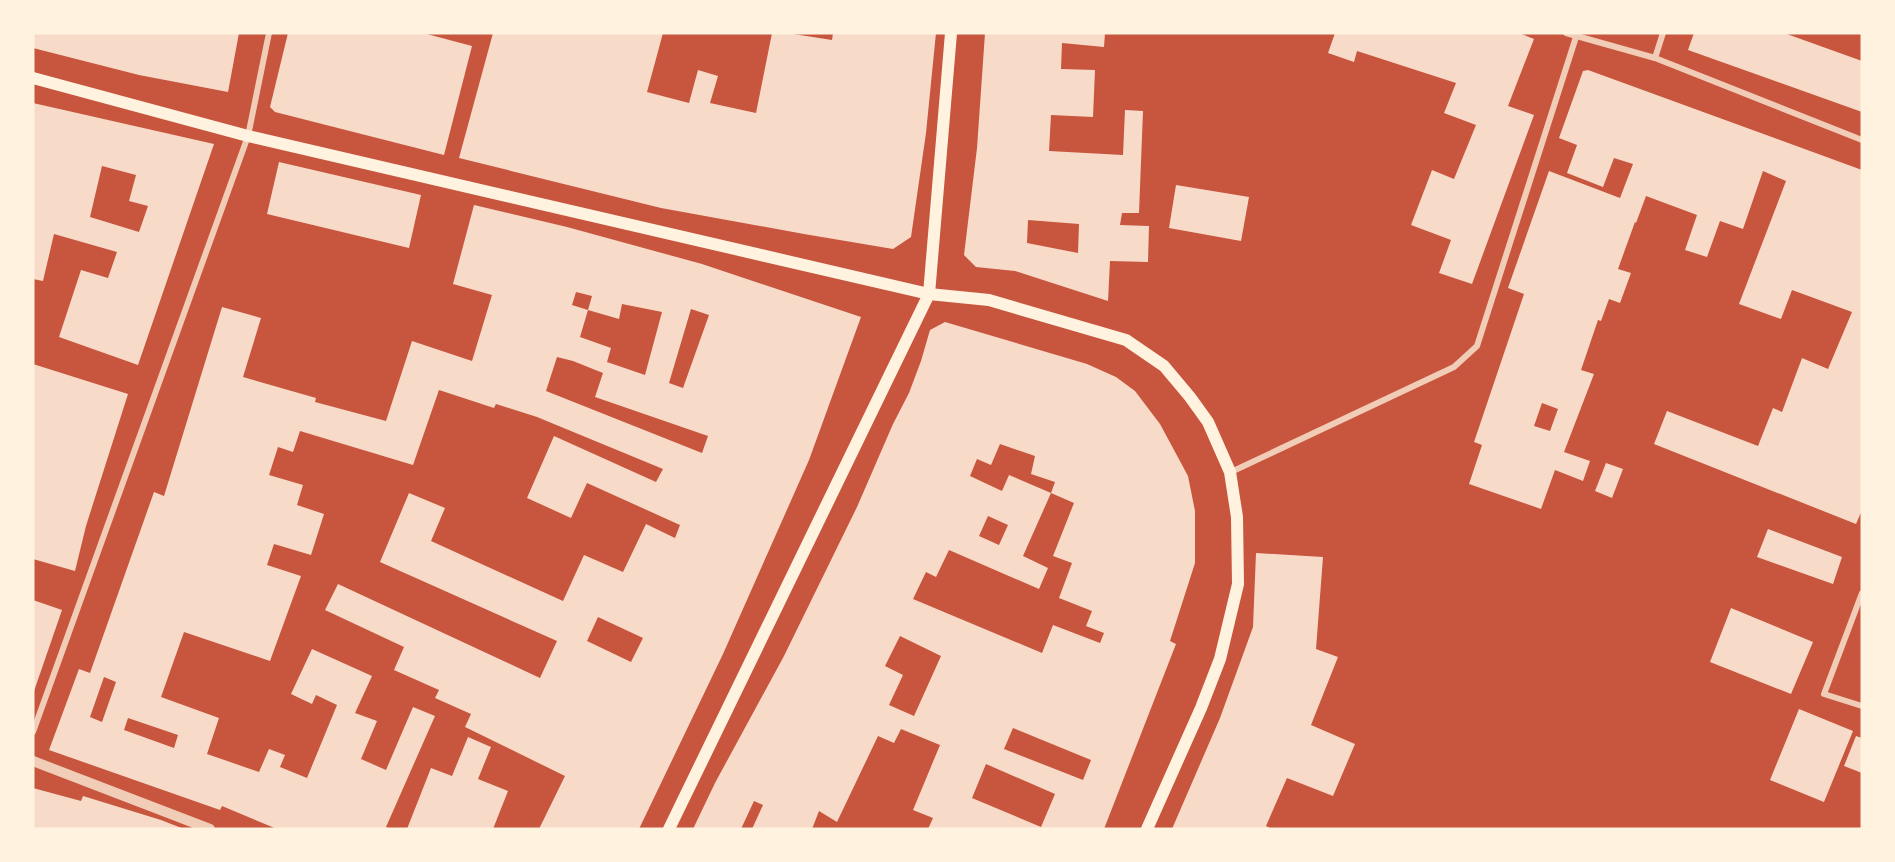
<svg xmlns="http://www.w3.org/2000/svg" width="1895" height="862" viewBox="0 0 1895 862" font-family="'PT Serif',serif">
<rect width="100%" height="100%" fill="#c8553d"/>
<!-- building -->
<g fill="#f7dbc8" fill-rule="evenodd">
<path d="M33,33h206l-11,59 -89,-17 -106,-27z"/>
<path d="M288,33h135l49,13 -28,109 -169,-43 -5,-5z"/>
<path d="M493,33h170l-16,59 42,11 9,-33 20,6 -8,27 46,10 16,-80h15l45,7 1,-7h103l-10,100 -15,104 -18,12 -89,-15 -143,-26 -202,-50z"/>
<path d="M985,33h120l-1,14 -42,-4 -1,26 34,1 -2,47 -42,-2 -2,36 74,4 2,-45 18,1 -4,102h-17l-2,12 29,1 -1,36 -38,-1 -2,40 -93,-30 -39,-4 -12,-12 13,-107zM1028,220l51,4 -1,29 -51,-10z"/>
<path d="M1335,33h184l15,6 -26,67 26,9 -62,169 -33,-11 12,-33 -40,-15 21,-55 22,9 22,-54 -32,-12 12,-30 -99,-32 -3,11 -26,-9z"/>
<path d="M1694,33h90l78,28v51l-174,-62z"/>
<path d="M1588,70l274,100v340l-6,14 -202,-80 13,-33 91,35 15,-38 9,4 20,-54 26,11 24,-57 -60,-22 -11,29 -42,-15 47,-123 -23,-10 -20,58 -23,-8 -13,36 -22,-7 12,-35 -51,-19 -10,27 -1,-1 -17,47 13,4 -11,30 -11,-4 -8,22 -3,-1 -17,50 13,4 -30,78 26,9 -7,20 -28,-11 -14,39 -72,-25 13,-39 -8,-3 50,-148 -16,-6 41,-117 71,27 13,-34 -19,-6 -11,29 -36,-14 10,-28 -18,-7 24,-67zM1542,403l16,6 -8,22 -16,-5z"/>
<path d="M33,103l181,41 -76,221 -79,-28 22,-67 27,8 9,-26 -63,-18 -11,47 -10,-2zM102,166l34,9 -7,26 19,5 -9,26 -49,-15z"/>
<path d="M279,162l142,33 -12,53 -142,-34z"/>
<path d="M1176,185l73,12 -8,44 -72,-13z"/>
<path d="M474,205l93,22 135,37 159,53 -52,143 -86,194 -84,175h-100l26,-53 -100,-49 6,-13 -36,-16 4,-8 -45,-20 10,-23 -79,-37 13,-26 202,94 17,-37 -177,-79 29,-69 36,15 -14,33 132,60 21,-46 39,17 23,-48 29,14 5,-13 -93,-42 -16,35 -44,-20 27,-62 102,46 7,-13 -126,-52 -41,-13 -2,4 -55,-18 -26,75 -113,-34 -7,21 -15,-5 -9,28 34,10 -6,20 27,9 -13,41 -37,-11 -7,21 34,11 -31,85 -86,-29 -23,65 58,21 -12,36 52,18 10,-23 16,6 -5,12 27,11 30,-73 -21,-10 -4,9 -21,-10 21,-45 60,27 -17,37 22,8 -16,38 25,11 27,-63 22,9 -49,111 5,2h-114l-55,-23 -2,4 -171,-60 30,-81 11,4 64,-181 10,4 58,-189 39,11 -18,59 73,21 -1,4 71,19 26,-80 60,20 20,-66 -39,-11zM576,292l16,4 -4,14 -16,-5zM622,304l40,8 -17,63 -38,-13 4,-14 -31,-11 8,-27 31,9zM691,309l18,6 -26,73 -14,-5zM557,357l16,4 30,12 -8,24 113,39 -6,17 -156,-62zM598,617l45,21 -12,24 -44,-21zM104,677l12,5 -14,40 -12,-5zM128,718l50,17 -4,13 -50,-18z"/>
<path d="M945,322l142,42 29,13 19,14 25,33 28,52 7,35v52l-25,78 6,3 -72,185h-176l5,-11 -20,-8 27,-65 -39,-16 -7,14 -16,-7 -41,86 -18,-11 -7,18h-60l11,-24 -9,-4 -13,28h-48l22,-46 69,-127 73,-149 36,-83 16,-31 12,-32 9,-31zM1000,444l35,12 -4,18 24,8 -4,11 -42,-18 -7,16 -32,-15 7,-17 14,6zM1051,493l23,10 -21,53 19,7 -13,35 33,13 -6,15 18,7 -4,10 -47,-18 -11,28 -129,-54 13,-27 10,5 13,-27 90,39 9,-21 -25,-12zM988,516l20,9 -9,20 -20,-9zM900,636l41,20 -27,60 -25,-11 14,-30 -18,-9zM1013,728l78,32 -8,20 -79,-31zM986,764l69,30 -14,33 -69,-29z"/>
<path d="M33,364l95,30 -42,132 -11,45 -42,-12z"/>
<path d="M1606,463l17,6 -11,29 -17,-7z"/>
<path d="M1768,529l74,28 -9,27 -76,-27z"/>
<path d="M1256,553l67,4 -7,92 22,8 -27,68 44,19 -22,52 -46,-18 -21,48 6,3h-100l48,-111 33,-91z"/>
<path d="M33,600l29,10 -29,84z"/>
<path d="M1731,608l82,34 -22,52 -81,-32z"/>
<path d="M1799,709l54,22 -29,71 -54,-22z"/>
<path d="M1856,736l6,2v35l-18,-7z"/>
<path d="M468,737l23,10 -13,32 30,12 -15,38h-86l24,-61 21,8z"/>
<path d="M33,788l48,13 2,-5 78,24 23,9h-151z"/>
</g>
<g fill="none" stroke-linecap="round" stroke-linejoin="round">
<!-- minor -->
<g stroke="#f1ccb7" stroke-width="6">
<path d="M1566,33l89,25 207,82"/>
<path d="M1655,58l8,-25"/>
<path d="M1231,472l223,-105 23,-21 99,-309"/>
<path d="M1862,593l-38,101 38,12"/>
<path d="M33,732l215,-596 21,-103"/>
</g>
<!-- tertiary -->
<path stroke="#f1ccb7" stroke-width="10" d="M33,761l177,68"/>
<!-- secondary -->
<g stroke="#fff3e0" stroke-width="12">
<path d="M33,78l215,58 681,158 60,6 137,40 38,26 26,31 18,25 22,50 7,45 1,67 -18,75 -19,49 -54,121"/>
<path d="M669,829l260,-535 22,-261"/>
</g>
</g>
<!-- border -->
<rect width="1895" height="862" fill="none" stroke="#fff3e0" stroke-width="69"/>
</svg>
